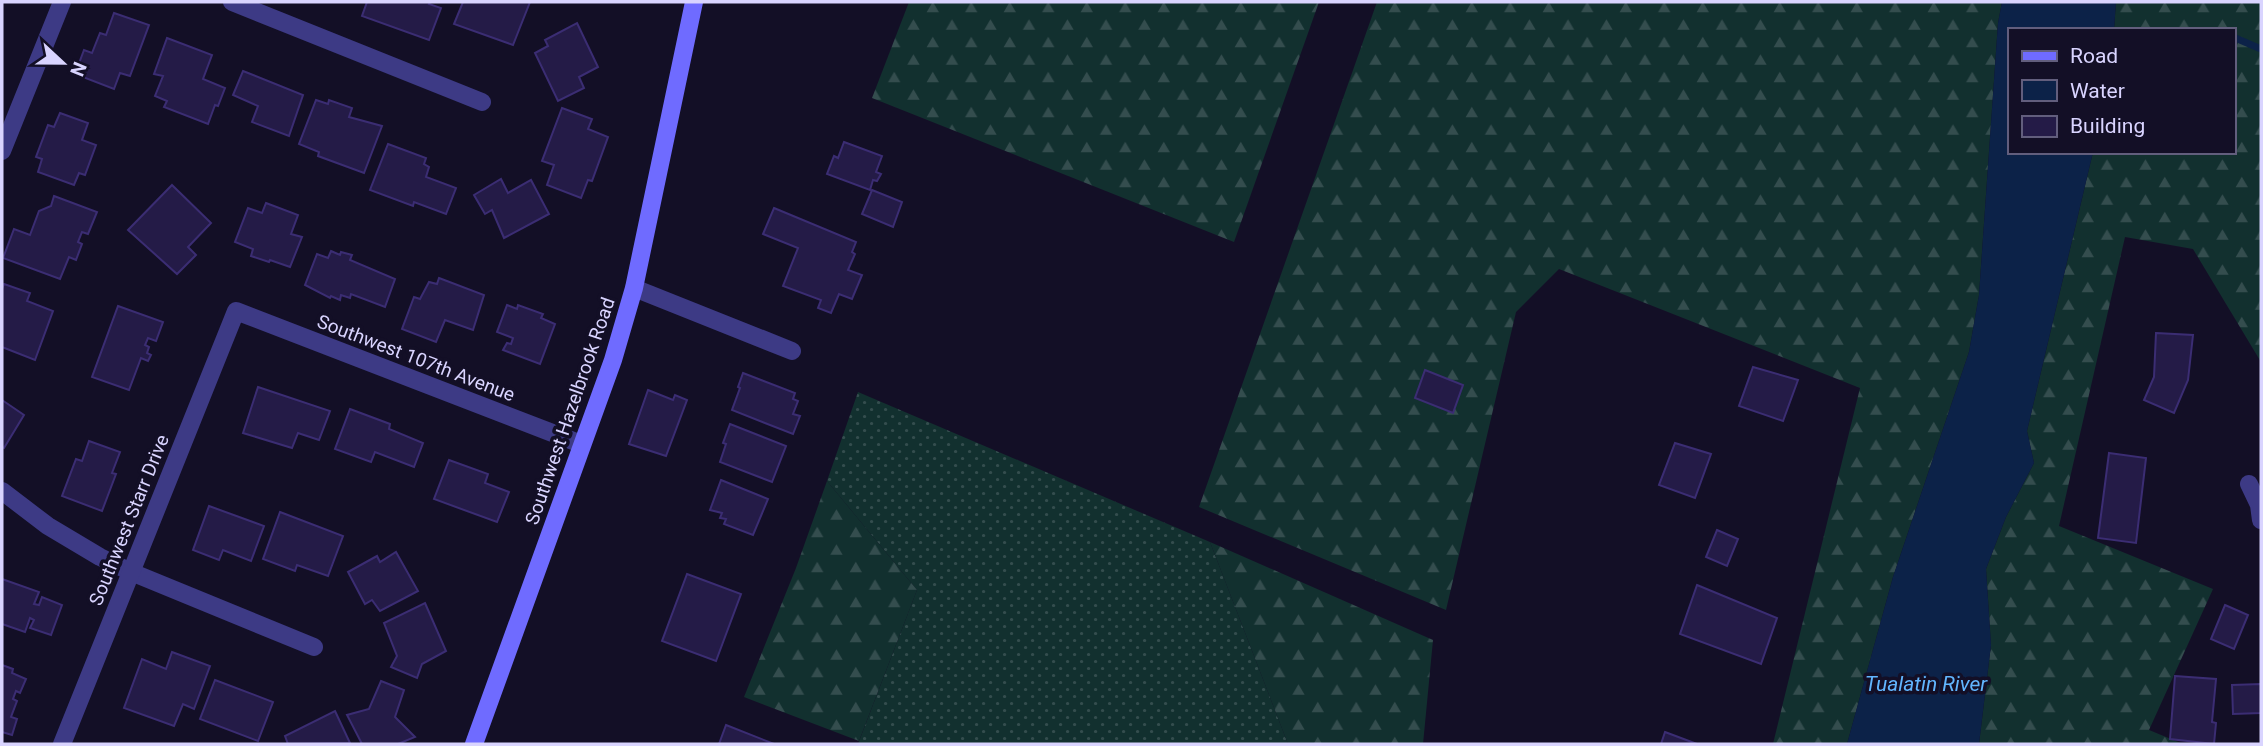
<svg xmlns="http://www.w3.org/2000/svg" width="2263" height="746" viewBox="0 0 2263 746" font-family="Roboto,sans-serif">
<defs>
<pattern id="grass-dots" width="8" height="8" patternUnits="userSpaceOnUse" patternTransform="scale(1.75)"><rect width="8" height="8" fill="#12302f"/><path d="M2 2h.1M6 6h.1" fill="none" stroke="#344d4e" stroke-width="1.8" stroke-linecap="round"/></pattern>
<pattern id="forest-firs" width="22" height="20" patternUnits="userSpaceOnUse" patternTransform="scale(1.75)"><rect width="22" height="20" fill="#12302f"/><path d="M5 1l3.5 6h-7zM16 11l3.5 6h-7z" fill="#344d4e"/></pattern>
</defs>
<rect width="100%" height="100%" fill="#130f26"/>
<!-- grass -->
<path fill="url(#grass-dots)" d="M858,392l352,150 78,202h-430l59,-154 -90,-109z"/>
<!-- forest -->
<g fill="url(#forest-firs)">
<path d="M909,2h410l-85,240 -362,-144z"/>
<path d="M1377,2h625l-4,21 -19,272 -10,57 -76,225 -46,167h-74l87,-356 -301,-119 -43,43 -70,298 -247,-103z"/>
<path d="M2116,2h145v360l-68,-113 -68,-12 -66,289 154,63 -64,141 34,14h-204l12,-99 -5,-76 20,-52 28,-54 -7,-32 66,-279h140v-122h-119z"/>
<path d="M827,481l90,109 -58,151 -115,-44 52,-129z"/>
<path d="M1210,542l223,98 -10,104h-135z"/>
</g>
<!-- water -->
<path fill="#0c2248" d="M2002,2h114l-2,28h-105v122h84l-66,279 7,32 -28,54 -20,52 5,76 -12,99h-132l46,-167 76,-225 10,-57 19,-272z"/>
<g fill="none" stroke-linecap="round" stroke-linejoin="round">
<!-- stream -->
<path stroke="#0c2248" stroke-width="7" d="M2233,37l28,12"/>
</g>
<!-- building -->
<g fill="#241b47" stroke="#3b2d73" stroke-width="2">
<path d="M367,2h63l-1,2 12,4 -12,32 -67,-24z"/>
<path d="M463,2h67l-17,43 -59,-21z"/>
<path d="M114,13l35,12 -19,51 -10,-3 -6,16 -39,-15 9,-24 8,3 8,-20 6,2z"/>
<path d="M577,23l21,44 -19,10 5,11 -26,13 -23,-48 13,-7 -3,-6z"/>
<path d="M167,38l45,17 -9,24 22,9 -7,18 -3,-1 -7,19 -44,-17 3,-6 -12,-5 8,-20 -9,-2z"/>
<path d="M243,71l60,24 -14,41 -37,-14 6,-16 -25,-11z"/>
<path d="M316,100l12,4 1,-4 23,8 -3,9 33,9 -18,47 -46,-17 1,-4 -20,-8z"/>
<path d="M562,108l30,11 -4,10 20,8 -16,44 -4,-1 -7,18 -34,-13 7,-20 -12,-4z"/>
<path d="M60,113l28,10 -6,17 14,5 -11,30 -6,-2 -5,12 -36,-13 4,-13 -6,-2 12,-32 6,2z"/>
<path d="M844,142l38,14 -6,16 5,2 -4,7 -4,-1 -3,10 -43,-16 7,-18 4,2z"/>
<path d="M388,144l38,14 -2,6 5,3 -3,10 30,11 -10,26 -32,-12 -1,4 -43,-16z"/>
<path d="M501,179l7,14 23,-13 18,34 -45,24 -12,-28 -7,4 -11,-19z"/>
<path d="M172,185l39,38 -23,24 8,8 -19,19 -49,-44z"/>
<path d="M872,190l30,12 -9,25 -31,-13z"/>
<path d="M54,196l43,16 -9,22 -6,-2 -4,10 4,2 -6,16 -7,-3 -9,22 -57,-21 11,-29 16,6 9,-24 12,-5z"/>
<path d="M266,203l32,12 -7,19 11,3 -12,30 -20,-7 -1,2 -18,-6 2,-7 -18,-7 13,-34 14,5z"/>
<path d="M774,208l82,34 -4,10 3,2 -7,16 14,5 -10,24 -13,-5 -8,19 -13,-5 3,-8 -38,-14 15,-38 -35,-14z"/>
<path d="M331,251l9,4 1,-3 11,3 -2,5 45,19 -10,28 -34,-13 -1,4 -9,-3 -1,5 -9,-4 -1,2 -25,-13 12,-31 11,4z"/>
<path d="M439,278l45,17 -11,35 -28,-10 -9,22 -34,-13 12,-32 6,2 9,-17 8,2z"/>
<path d="M4,284l26,9 -3,8 26,10 -18,49 -33,-13v-58z"/>
<path d="M507,305l10,4 1,-4 25,9 -2,4 14,6 -15,40 -37,-14 4,-7 4,1 2,-6 -16,-6z"/>
<path d="M118,306l45,16 -7,19 -8,-3 -3,7 4,2 -2,6 4,2 -3,6 -7,-3 -12,32 -37,-13z"/>
<path d="M2156,333l37,2 -5,45 -14,33 -30,-13 10,-23z"/>
<path d="M1753,367l45,13 -15,41 -44,-15z"/>
<path d="M1425,370l38,15 -10,28 -38,-15z"/>
<path d="M743,373l52,20 -2,6 5,2 -5,13 7,2 -7,18 -61,-24 8,-22 -2,-1z"/>
<path d="M258,387l72,24 -11,29 -21,-7 -6,15 -49,-15z"/>
<path d="M648,390l25,10 2,-5 12,5 -21,56 -37,-12z"/>
<path d="M2,400l22,15 -20,33 -2,-1z"/>
<path d="M350,409l40,15 -1,5 34,14 -9,24 -39,-15 -4,10 -36,-13z"/>
<path d="M730,424l56,22 -14,36 -52,-20 6,-18 -3,-1z"/>
<path d="M89,441l31,11 -8,21 4,1 -14,37 -40,-15 14,-37 6,2z"/>
<path d="M1675,443l36,11 -16,44 -36,-13z"/>
<path d="M2109,453l37,5 -10,85 -38,-5z"/>
<path d="M449,460l39,14 -3,9 24,9 -12,30 -63,-23z"/>
<path d="M721,480l47,19 -15,36 -29,-11 2,-5 -6,-1 2,-5 -12,-3z"/>
<path d="M209,506l55,20 -13,35 -28,-11 -4,10 -26,-10z"/>
<path d="M280,512l63,24 -15,40 -31,-11 -2,6 -32,-12z"/>
<path d="M1717,530l21,9 -11,27 -21,-9z"/>
<path d="M396,552l22,39 -38,20 -8,-11 -7,4 -17,-32 29,-16 3,6z"/>
<path d="M687,574l54,20 -25,67 -54,-20z"/>
<path d="M2,579l37,13 -5,12 5,1 3,-8 20,8 -11,30 -21,-7 4,-8 -4,-2 -5,14 -23,-8z"/>
<path d="M1697,585l80,33 -16,46 -81,-30z"/>
<path d="M425,603l21,48 -24,13 -5,14 -26,-11 6,-11 -13,-33z"/>
<path d="M2225,605l23,10 -14,34 -23,-10z"/>
<path d="M172,652l38,14 -16,43 -11,-5 -9,22 -50,-18 18,-49 24,10z"/>
<path d="M2,665l11,4 -1,4 14,6 -6,14 -4,-2 -3,8 4,2 -6,16 6,2 -5,16 -10,-3z"/>
<path d="M2175,676l41,3 -4,43 4,1 -2,21 -44,-5z"/>
<path d="M215,680l58,22 -15,39 -58,-22z"/>
<path d="M381,681l23,9 -9,27 20,20 -17,7h-36l-15,-29 22,-6z"/>
<path d="M2261,684v29l-28,1 -1,-29z"/>
<path d="M335,711l15,32 -62,1 -3,-8z"/>
<path d="M726,725l48,19h-55z"/>
<path d="M1665,732l32,12h-36z"/>
</g>
<g fill="none" stroke-linecap="round" stroke-linejoin="round">
<!-- street -->
<g stroke="#3d3a85" stroke-width="18">
<path d="M232,2l250,100"/>
<path d="M2,151l60,-149"/>
<path d="M634,288l158,63"/>
<path d="M2249,484l10,21 2,15"/>
<path d="M2,491l46,35 52,31 31,15 183,75"/>
<path d="M62,744l174,-433 345,133"/>
</g>
<!-- secondary -->
<path stroke="#6f6bff" stroke-width="18" d="M474,744l139,-384 21,-72 60,-286"/>
</g>
<g text-anchor="middle" dominant-baseline="central" stroke-width="7" stroke-linejoin="round" paint-order="stroke">
<!-- street labels -->
<g font-size="19" fill="#d9d4ff" stroke="#130f26">
<text transform="translate(416 358) rotate(21)">Southwest 107th Avenue</text>
<text transform="translate(570 411) rotate(-71)">Southwest Hazelbrook Road</text>
<text transform="translate(129 520) rotate(-68)">Southwest Starr Drive</text>
</g>
<!-- water labels -->
<g font-size="21" font-style="italic" fill="#62b6ff" stroke="#130f26">
<text x="1926" y="684">Tualatin River</text>
</g>
</g>
<!-- border -->
<rect width="2263" height="746" fill="none" stroke="#d9d4ff" stroke-width="7"/>
<!-- legend -->
<rect x="2008" y="28" width="228" height="126" fill="#130f26" stroke="#625e7d" stroke-width="2"/>
<rect x="2022" y="51" width="35" height="10" fill="#6f6bff" stroke="#625e7d" stroke-width="2"/>
<text x="2070" y="63" font-size="21" fill="#d9d4ff">Road</text>
<rect x="2022" y="80" width="35" height="21" fill="#0c2248" stroke="#625e7d" stroke-width="2"/>
<text x="2070" y="98" font-size="21" fill="#d9d4ff">Water</text>
<rect x="2022" y="116" width="35" height="21" fill="#241b47" stroke="#625e7d" stroke-width="2"/>
<text x="2070" y="133" font-size="21" fill="#d9d4ff">Building</text>
<!-- north arrow -->
<g transform="translate(63 63) rotate(112)" stroke="#130f26" stroke-width="5" paint-order="stroke">
<path d="M0-5L12 26L0 18L-12 26Z" fill="#d9d4ff"/>
<text y="-10" font-size="19" font-weight="bold" text-anchor="middle" fill="#d9d4ff">N</text>
</g>
</svg>
